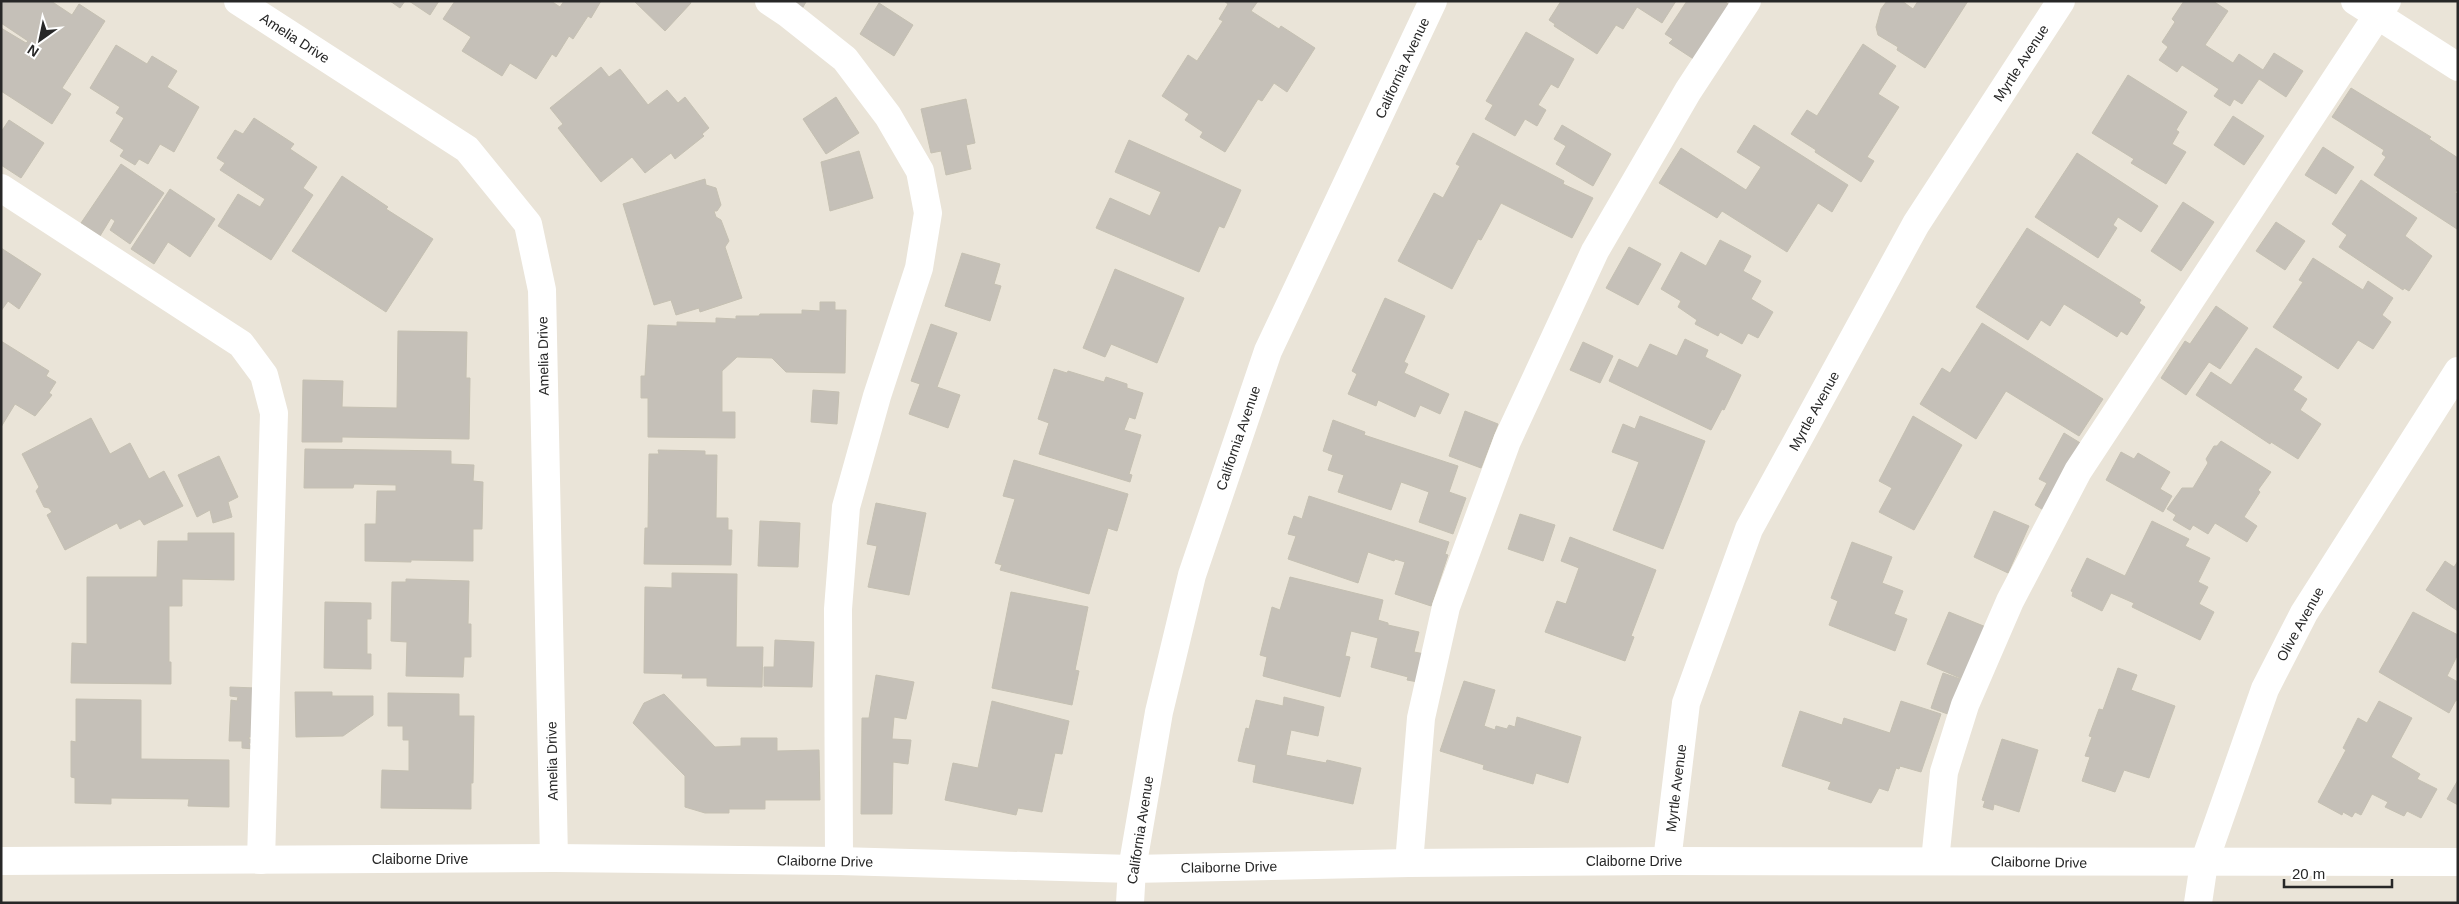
<svg xmlns="http://www.w3.org/2000/svg" width="2459" height="904" viewBox="0 0 2459 904" font-family="Helvetica,sans-serif">
<rect width="100%" height="100%" fill="#eae4d8"/>
<!-- building -->
<g fill="#c5c0b8" stroke="#c5c0b2">
<path d="M1,1h50l21,14 7,-11 26,17 -43,67 9,6 -19,30 -51,-33v-63l25,15 2,-2 -27,-18z"/>
<path d="M390,1h15l-5,7z"/>
<path d="M409,1h30l-9,14z"/>
<path d="M455,1h96l9,6 4,-6h37l-10,17 -3,-2 -15,23 -4,-3 -13,21 -4,-3 -16,25 -26,-16 -8,13 -40,-25 9,-14 -28,-18z"/>
<path d="M634,1h56l1,2 -26,28z"/>
<path d="M789,1h17v1l-6,10z"/>
<path d="M1224,1h34l-7,10 28,18 2,-3 34,22 -28,44 -13,-9 -12,18 -4,-2 -33,53 -25,-15 3,-5 -18,-12 4,-6 -27,-18 26,-41 9,6 26,-40 -4,-2 9,-15z"/>
<path d="M1561,1h115l-14,22 -25,-16 -14,22 -7,-4 -19,29 -43,-28 1,-2 -6,-4z"/>
<path d="M1687,1h37l7,5 -36,54 -26,-17 4,-4 -8,-5z"/>
<path d="M1887,1h15l11,8 5,-8h50l-43,67 -28,-18 1,-3 -20,-12 -2,-8 5,-18z"/>
<path d="M2184,1h29l15,10 -23,34 28,18 6,-9 24,16 11,-17 29,18 -17,26 -27,-18 -17,25 -8,-5 -4,7 -16,-10 5,-7 -37,-24 -5,7 -18,-12 9,-13 -6,-5 13,-20 -3,-3z"/>
<path d="M879,3l34,22 -19,31 -34,-22z"/>
<path d="M1526,32l48,27 -16,29 -7,-4 -13,21 8,5 -9,16 -12,-7 -10,17 -30,-17 8,-14 -7,-4z"/>
<path d="M1863,44l33,22 -18,28 21,13 -32,50 7,4 -13,21 -46,-30 1,-2 -25,-16 16,-24 10,6z"/>
<path d="M116,45l31,19 5,-8 25,15 -10,16 32,20 -25,45 -14,-8 -12,20 -9,-5 -4,6 -15,-9 4,-6 -14,-9 14,-23 -8,-5 4,-6 -30,-19z"/>
<path d="M601,67l8,10 11,-8 28,36 19,-15 11,13 7,-6 24,31 -7,6 2,2 -29,23 -4,-6 -26,20 -13,-16 -31,25 -43,-54 5,-4 -13,-16z"/>
<path d="M2128,75l59,37 -11,18 3,2 -7,12 14,8 -20,32 -35,-21 3,-4 -42,-26z"/>
<path d="M2351,88l80,49 -2,2 29,19v30l-3,5 3,1 -1,35 -83,-54 12,-18 -4,-3 2,-4 -52,-33z"/>
<path d="M836,97l23,36 -33,21 -23,-35z"/>
<path d="M966,99l9,44 -9,2 5,24 -25,6 -5,-24 -10,2 -10,-44z"/>
<path d="M2233,116l31,20 -20,29 -30,-20z"/>
<path d="M254,118l40,26 -4,5 27,18 -14,21 10,7 -42,65 -53,-34 20,-32 22,13 5,-8 -45,-29 5,-7 -8,-5 18,-28 8,4z"/>
<path d="M9,120l35,23 -23,35 -20,-13v-33z"/>
<path d="M1562,125l49,29 -18,32 -37,-22 10,-18 -12,-7z"/>
<path d="M1754,125l94,60 -16,27 -14,-9 -31,49 -65,-41 -5,7 -58,-35 22,-35 65,42 15,-23 -24,-15z"/>
<path d="M1473,133l91,48 -1,3 30,14 -21,40 -71,-35 -20,37 -3,-1 -26,50 -54,-28 36,-68 9,5 17,-32 -4,-2z"/>
<path d="M1129,140l112,50 -17,38 -5,-2 -20,46 -103,-44 14,-30 40,18 11,-24 -46,-20z"/>
<path d="M2323,147l31,20 -18,27 -31,-19z"/>
<path d="M859,151l14,47 -43,13 -9,-49z"/>
<path d="M2077,153l81,53 -17,26 -23,-15 -5,8 4,3 -19,30 -63,-41z"/>
<path d="M121,164l43,29 -34,51 -20,-14 5,-9 -4,-3 -11,18 -19,-13z"/>
<path d="M342,176l46,31 -2,2 47,30 -47,73 -94,-61z"/>
<path d="M705,179l1,6 10,3 5,17 -4,6h-3l2,6 5,3 8,21 -4,6 17,51 -42,14 -1,-4 -23,7 -5,-15 -17,5 -31,-101z"/>
<path d="M2361,180l56,38 -12,18 27,20 -23,35 -5,-3 -1,2 -64,-43 8,-12 -15,-11z"/>
<path d="M170,189l45,30 -25,38 -22,-15 -14,22 -23,-15z"/>
<path d="M2183,202l31,20 -33,49 -30,-20z"/>
<path d="M2276,222l29,19 -20,29 -29,-19z"/>
<path d="M2027,228l114,72 -2,3 6,4 -18,28 -6,-4 -4,6 -53,-33 -14,22 -9,-6 -13,20 -52,-33z"/>
<path d="M1720,240l31,16 -8,15 18,10 -10,18 22,13 -15,26 -10,-5 -6,11 -22,-12 -2,4 -23,-12 2,-4 -19,-13 3,-6 -20,-12 20,-37 25,14z"/>
<path d="M1629,247l32,17 -23,41 -32,-17z"/>
<path d="M1,248l40,26 -22,35 -11,-8 -7,10z"/>
<path d="M962,253l38,11 -6,20 7,2 -11,35 -45,-15z"/>
<path d="M2313,258l50,32 5,-9 25,17 -11,17 9,7 -18,27 -15,-9 -20,29 -65,-42 30,-45 -4,-2z"/>
<path d="M1115,269l69,29 -27,65 -46,-19 -6,13 -22,-9z"/>
<path d="M1385,298l40,18 -21,46 4,2 -4,9 45,21 -9,20 -20,-9 -5,12 -37,-17 -2,6 -28,-12 9,-20 -5,-3z"/>
<path d="M820,302h15v8h11l-1,63 -59,-1 -14,-14 -35,-1 -15,14v41h13v26l-87,-1v-39h-7v-22h4l3,-51 29,1v-4l39,1v-5l20,1v-3h23l1,-2h42v-4l18,1z"/>
<path d="M2216,306l32,22 -28,41 -11,-7 -23,33 -25,-17 24,-37 5,3z"/>
<path d="M1982,323l121,76 -24,37 -73,-45 -30,48 -56,-35 22,-36 8,5z"/>
<path d="M931,324l26,9 -20,54 23,8 -12,33 -39,-14 11,-30 -9,-3z"/>
<path d="M398,331l69,1 -1,46h4l-1,61 -127,-2v5h-40l1,-62 40,1 -1,26 55,1z"/>
<path d="M1685,339l23,11 -3,7 36,18 -17,35 -2,-1 -11,21 -102,-49 10,-22 19,9 12,-24 27,12z"/>
<path d="M1,341l48,30 -3,5 10,6 -7,11 3,2 -17,21 -20,-12 -14,23z"/>
<path d="M1583,342l30,14 -13,27 -30,-13z"/>
<path d="M2256,348l46,29 -9,13 14,9 -7,11 21,14 -23,35 -27,-17 -1,2 -74,-49 15,-23 20,13z"/>
<path d="M1054,369l13,4 1,-2 36,11 2,-5 21,7v4l16,5 -8,26 -6,-2 -5,13 17,5 -12,39 3,1 -2,7 -91,-28 10,-31 -11,-4z"/>
<path d="M813,390l26,2 -2,32 -26,-2z"/>
<path d="M1465,411l33,13 -17,44 -32,-12z"/>
<path d="M1640,416l65,25 -42,108 -50,-19 26,-68 -27,-10 11,-28 12,5z"/>
<path d="M1913,416l49,29 -48,85 -35,-18 13,-24 -13,-7z"/>
<path d="M91,418l19,36 20,-11 19,36 15,-8 19,35 -39,19 -4,-6 -20,10 -3,-6 -52,27 -18,-35 5,-3 -3,-4 -5,-1 -8,-16 3,-4 -17,-33z"/>
<path d="M1333,420l32,12 -1,3 94,31 -9,26 17,6 -13,36 -34,-12 10,-30 -28,-10 -10,28 -53,-18 6,-17 -16,-5 5,-15 -10,-4z"/>
<path d="M2064,433l18,11 -35,68 -12,-7 12,-22 -8,-4z"/>
<path d="M2221,441l50,31 -13,18 2,2 -16,25 13,9 -10,16 -32,-19 -7,11 -15,-9 -3,5 -17,-10 3,-5 -9,-6 15,-21h11l15,-25 -2,-4 8,-13h3z"/>
<path d="M305,449l146,2v13l23,1 -1,16 10,1 -1,47h-9v32l-62,-1v2l-46,-1v-37h11l1,-33h19v-6l-42,-1 -1,4h-49z"/>
<path d="M658,450l47,1v4h12l-1,63h12v12h4l-1,35 -87,-1 1,-36h3l1,-74h10z"/>
<path d="M2121,452l13,7 4,-6 32,19 -10,17 12,7 -9,16 -57,-32z"/>
<path d="M219,456l19,41 -10,5 4,15 -19,6 -3,-13 -13,7 -19,-42z"/>
<path d="M1014,460l114,34 -11,37 -9,-3 -19,66 -89,-24 2,-5 -7,-2 20,-64 -12,-3z"/>
<path d="M1309,496l140,46 -4,12 3,1 -17,51 -36,-12 10,-32 -10,-3 -1,2 -26,-9 -10,31 -70,-24 8,-23 -8,-2 6,-18 8,3z"/>
<path d="M876,503l50,10 -17,82 -41,-8 9,-41 -10,-2z"/>
<path d="M1994,511l35,15 -21,47 -34,-16z"/>
<path d="M1520,514l35,11 -12,36 -35,-12z"/>
<path d="M760,521l40,2 -2,44 -40,-1z"/>
<path d="M2152,521l37,18 -4,7 25,12 -12,24 10,5 -9,17 15,8 -14,28 -68,-33 2,-4 -23,-10 -9,18 -30,-15 1,-4 -2,-1 16,-33 38,18z"/>
<path d="M188,533h46v47l-52,-1v27h-13v56h2v22l-100,-1 1,-40 15,1v-67h70l1,-36h30z"/>
<path d="M1570,537l86,33 -25,66 3,1 -9,24 -80,-29 12,-31 9,3 13,-36 -18,-7z"/>
<path d="M1852,542l40,15 -10,26 21,8 -9,23 13,5 -12,32 -66,-26 9,-24 -7,-3z"/>
<path d="M2445,561l9,6 4,-6v50l-32,-21z"/>
<path d="M672,573l65,1 -1,73h27l-1,40 -55,-1v-8h-25l1,-4 -39,-1 1,-86 27,1z"/>
<path d="M1290,577l93,23 -5,20 10,3v2l31,7 -5,20 11,2 -7,28 -11,-2 1,-3 -37,-10 7,-29 -27,-7 -6,25 5,1 -10,40 -77,-21 4,-19 -7,-2 12,-48 8,3z"/>
<path d="M406,579l63,2 -1,43h3v33h-7l-1,20 -57,-1 1,-34 -16,-1 1,-59h14z"/>
<path d="M1011,592l77,15 -13,63 4,1 -7,34 -80,-17z"/>
<path d="M325,602l46,1v16h-4v35h4v15l-47,-1z"/>
<path d="M1949,612l37,15 -21,53 -38,-16z"/>
<path d="M2413,612l45,23v19l-11,22 11,6v19l-2,-1 -7,13 -70,-41z"/>
<path d="M775,640l39,2 -2,45 -48,-1v-19h10z"/>
<path d="M2118,668l19,7 -6,15 44,16 -26,72 -25,-8 -9,22 -33,-11 8,-24 -5,-1 7,-19 -3,-1 10,-27 4,1z"/>
<path d="M1943,673l29,10 -13,35 -28,-10z"/>
<path d="M876,675l38,7 -8,37 -12,-2 -2,22 19,1 -3,24 -15,-2 -1,52h-31l1,-96h7z"/>
<path d="M1464,681l31,9 -11,36 11,4 1,-4 11,3 2,-4 6,2 2,-10 64,20 -13,46 -32,-10 -3,11 -50,-15 1,-4 -44,-14z"/>
<path d="M230,687l26,1 -1,49h-6v2l6,1v3h-6l1,3h4v3l-12,-1v-7h-13l2,-41 6,1 1,-4 -8,-1z"/>
<path d="M295,692h37v4h41v19l-30,21 -47,1z"/>
<path d="M388,693l71,1v22h15l-1,67h-2v26l-90,-1 1,-38 27,1v-31h-6v-14h-15z"/>
<path d="M664,694l51,53 26,-1v-8h36v13l42,-1 1,50h-55v9h-36v4h-24l-20,-6v-31l-52,-53 11,-20z"/>
<path d="M1284,697l40,10 -6,29 -27,-6 -5,25 40,8 1,-3 34,8 -8,36 -100,-22 3,-17 -18,-4 8,-33 3,1 7,-29 27,6z"/>
<path d="M76,699l65,1v59l88,1v47l-41,-1 1,-7 -78,-1v6l-36,-1v-25l-4,-1v-36l5,1z"/>
<path d="M992,701l77,20 -7,33 -7,-1 -13,59 -24,-4 -2,7 -71,-15 8,-37 25,5z"/>
<path d="M1901,701l40,13 -20,58 -21,-6 -1,3 -3,-1 -8,23 -9,-3 -8,15 -43,-14 3,-7 -49,-16 18,-55 42,14 2,-7 46,15z"/>
<path d="M2379,701l33,17 -21,39 29,17 -3,5 20,10 -16,29 -14,-7 -3,5 -19,-9 3,-5 -16,-8 -11,21 -6,-3 -3,5 -9,-5 -1,3 -24,-13 28,-52 -3,-2 15,-30 9,5z"/>
<path d="M2002,739l36,11 -19,62 -25,-8 -1,6 -10,-3 2,-6 -3,-1z"/>
<path d="M2458,780v25l-11,-6z"/>
</g>
<g fill="none" stroke-linecap="round" stroke-linejoin="round">
<!-- minor -->
<g stroke="#fff" stroke-width="28">
<path d="M238,1l229,148 61,75 14,66 12,568"/>
<path d="M769,1l18,12 58,46 43,57 32,55 8,42 -9,55 -42,128 -31,111 -8,102 1,252"/>
<path d="M2355,1l103,66"/>
<path d="M1,188l240,156 23,31 10,38 -13,447"/>
<path d="M1,861l553,-3 285,3 293,8 277,-6 258,-2 791,1"/>
<path d="M1667,861l19,-158 63,-174 167,-305 145,-223"/>
<path d="M1935,861l9,-89 21,-67 45,-104 68,-130 309,-470"/>
<path d="M1409,863l12,-145 25,-111 61,-166 88,-190 93,-160 59,-90"/>
<path d="M1130,903l2,-34 27,-157 33,-137 76,-224 165,-350"/>
<path d="M2198,903l6,-40 61,-174 39,-76 154,-242"/>
</g>
</g>
<g text-anchor="middle" dominant-baseline="central" stroke-width="4" stroke-linejoin="round" paint-order="stroke">
<!-- street labels -->
<g font-size="14" fill="#272727" stroke="#fff">
<text transform="translate(295 38) rotate(33)">Amelia Drive</text>
<text transform="translate(2021 63) rotate(-57)">Myrtle Avenue</text>
<text transform="translate(1402 68) rotate(-65)">California Avenue</text>
<text transform="translate(543 356) rotate(-91)">Amelia Drive</text>
<text transform="translate(1814 411) rotate(-61)">Myrtle Avenue</text>
<text transform="translate(1238 438) rotate(-71)">California Avenue</text>
<text transform="translate(2300 624) rotate(-61)">Olive Avenue</text>
<text transform="translate(552 761) rotate(-91)">Amelia Drive</text>
<text transform="translate(1676 788) rotate(-83)">Myrtle Avenue</text>
<text transform="translate(1140 830) rotate(-81)">California Avenue</text>
<text x="420" y="859">Claiborne Drive</text>
<text transform="translate(825 861) rotate(1)">Claiborne Drive</text>
<text x="1634" y="861">Claiborne Drive</text>
<text transform="translate(2039 862) rotate(1)">Claiborne Drive</text>
<text transform="translate(1229 867) rotate(-1)">Claiborne Drive</text>
</g>
</g>
<!-- border -->
<rect width="2459" height="904" fill="none" stroke="#272727" stroke-width="5"/>
<!-- north arrow -->
<g transform="translate(40 40) rotate(213)" stroke="#ffffff" stroke-width="4" paint-order="stroke">
<path d="M0-4L9 19L0 12L-9 19Z" fill="#272727"/>
<text y="-8" font-size="14" font-weight="bold" text-anchor="middle" fill="#272727">N</text>
</g>
<!-- scale -->
<path d="M2284 879v8h108v-8" fill="none" stroke="#272727" stroke-width="2.5"/>
<text x="2292" y="879" font-size="15" fill="#272727" stroke="#ffffff" stroke-width="4" paint-order="stroke">20 m</text>
</svg>
